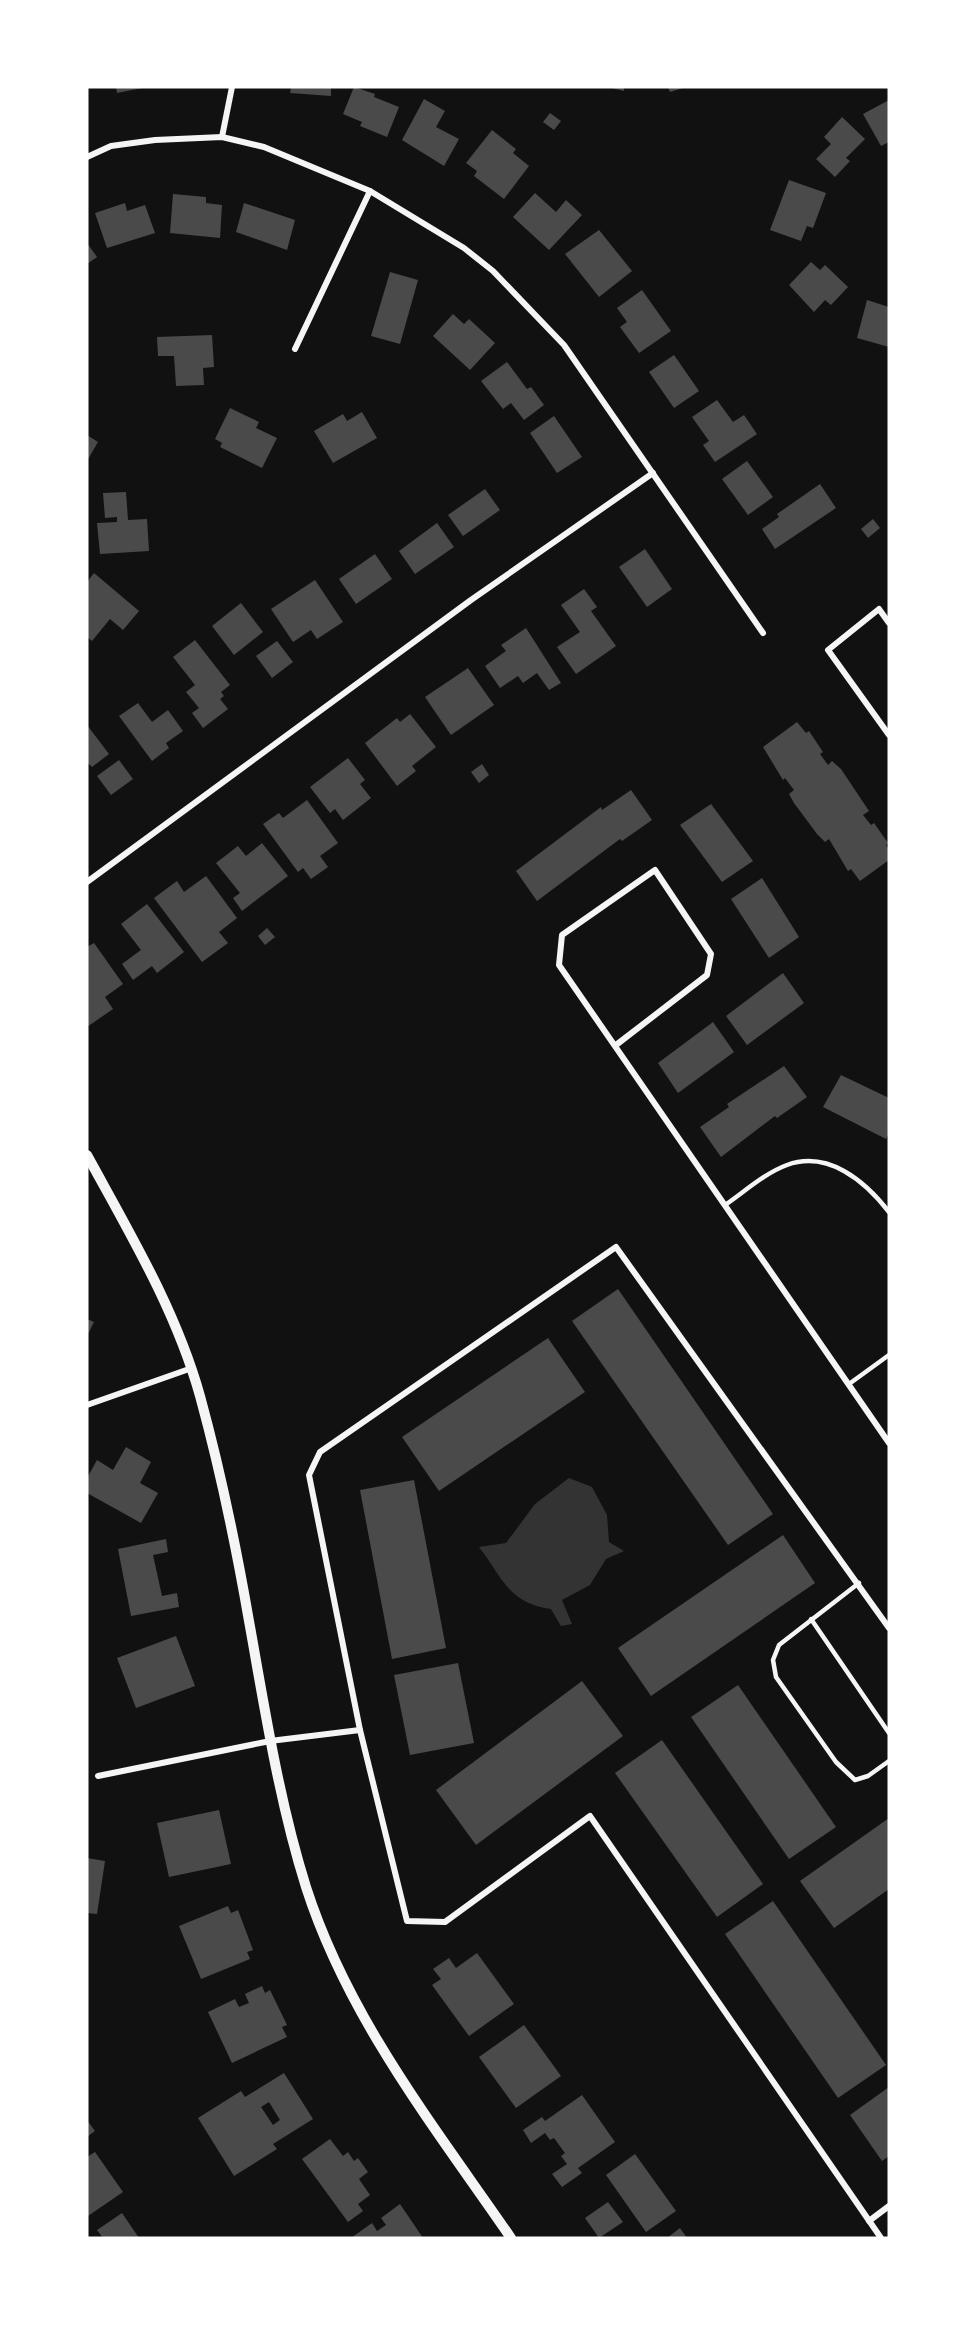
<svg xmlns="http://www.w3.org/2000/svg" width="976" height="2325" viewBox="0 0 976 2325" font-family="Montserrat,sans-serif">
<rect width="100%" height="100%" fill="#111"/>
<!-- water -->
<path fill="#333" d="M569,1478l23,9 15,28 2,27 15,9 -18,8 -16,26 -28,15 10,24 -11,2 -10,-17c-43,-6 -48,-31 -72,-62l27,-4 29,-39z"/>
<!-- building -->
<g fill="#4a4a4a" fill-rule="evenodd">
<path d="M116,87h26v1l-25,5z"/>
<path d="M291,87h40v9l-41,-3z"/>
<path d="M354,87l21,7 -1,3 25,10 -12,30 -27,-11 2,-4 -19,-8z"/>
<path d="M608,87h16v4z"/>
<path d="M668,87h15v1l-13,4z"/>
<path d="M424,99l21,12 -9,16 23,12 -15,27 -42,-26z"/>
<path d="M889,100v42l-8,4 -18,-32z"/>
<path d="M550,113l11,8 -7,9 -11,-8z"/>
<path d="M842,117l23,22 -19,19 4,3 -15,16 -19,-18 15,-15 -7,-7z"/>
<path d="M492,130l24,19 -3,4 16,13 -25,33 -30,-23 3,-5 -11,-8z"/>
<path d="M789,180l37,13 -13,35 -6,-2 -6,15 -31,-11z"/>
<path d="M535,193l21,19 10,-12 16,15 -33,35 -36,-33z"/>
<path d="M173,194l33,3v6l16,2 -2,33 -50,-5z"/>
<path d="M125,203l2,8 18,-6 10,28 -48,15 -12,-35z"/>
<path d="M244,203l51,17 -8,30 -51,-18z"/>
<path d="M599,230l33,41 -33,26 -34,-43z"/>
<path d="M87,243l10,14 -10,7z"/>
<path d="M811,262l9,8 5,-5 23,22 -17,18 -6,-5 -11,12 -25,-27z"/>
<path d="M390,272l28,8 -18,64 -29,-8z"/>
<path d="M642,290l29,41 -32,22 -19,-26 7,-5 -10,-14z"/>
<path d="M867,300l22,7v40l-32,-9z"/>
<path d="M453,314l11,10 5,-5 26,24 -25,27 -37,-34z"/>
<path d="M212,335l2,32 -11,1 1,17 -28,1 -2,-30h-16l-1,-19z"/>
<path d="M674,355l25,36 -25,17 -25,-36z"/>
<path d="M507,362l20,27 4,-2 13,18 -20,15 -13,-17 -8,6 -22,-28z"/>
<path d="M717,400l16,22 11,-7 13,19 -42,28 -12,-17 6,-4 -17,-24z"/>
<path d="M230,408l29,14 -3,6 21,10 -15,30 -42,-21 2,-4 -7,-4z"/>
<path d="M362,412l15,26 -44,25 -19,-32 29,-17 4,7z"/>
<path d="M554,416l28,41 -25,16 -27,-40z"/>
<path d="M87,435l11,7 -11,19z"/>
<path d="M747,461l26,36 -25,18 -26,-36z"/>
<path d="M820,484l16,24 -61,41 -13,-20 17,-12 -2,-3z"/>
<path d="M485,489l15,21 -37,26 -15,-21z"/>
<path d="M126,492l2,28 19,-1 2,32 -49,3 -3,-31 20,-1v-5l-12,1 -2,-25z"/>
<path d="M873,519l7,9 -12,10 -7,-9z"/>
<path d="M437,523l17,24 -39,27 -16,-23z"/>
<path d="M645,549l27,40 -25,18 -28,-40z"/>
<path d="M375,554l17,25 -36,25 -17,-25z"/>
<path d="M94,573l45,38 -16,19 -13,-11 -18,22 -5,-4v-55z"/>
<path d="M315,580l28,42 -26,17 -6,-9 -18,12 -22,-33z"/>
<path d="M584,589l13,18 -6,4 25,35 -40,28 -19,-27 23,-15 -19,-27z"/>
<path d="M241,603l22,29 -29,23 -22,-29z"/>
<path d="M526,628l35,55 -12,7 -12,-17 -14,10 -5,-7 -18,12 -15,-22 21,-15 -5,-6z"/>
<path d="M195,640l35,45 -9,7 3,4 -4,3 8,10 -25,19 -11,-15 7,-5 -13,-16 9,-7 -22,-28z"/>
<path d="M277,641l16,21 -21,16 -16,-22z"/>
<path d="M468,668l26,37 -43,30 -26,-38z"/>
<path d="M138,703l14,19 16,-12 15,21 -17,12 3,5 -17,13 -33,-45z"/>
<path d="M410,714l26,33 -24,19 4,5 -19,15 -32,-43 32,-25 3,4z"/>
<path d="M797,722l9,11 3,-2 14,21 -3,2 8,11 4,-4 9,8 28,42 -6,4 8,10 3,-2 14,20 -2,2 3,5v10l-29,21 -9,-12 -3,2 -19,-32 -4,3 -8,-8 -23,-31 -5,-9 5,-4 -9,-12 -2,2 -20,-33z"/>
<path d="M87,725l22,29 -17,13 -3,-3 -2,1z"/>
<path d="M348,758l17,22 -5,4 11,14 -28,22 -8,-11 -5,4 -20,-26z"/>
<path d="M119,760l14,19 -22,16 -14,-19z"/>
<path d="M482,764l7,11 -10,8 -8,-11z"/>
<path d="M631,790l21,30 -30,21 -2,-2 -83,62 -21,-30 85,-64 1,3z"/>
<path d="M307,800l31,43 -18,13 8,11 -17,12 -8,-11 -5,4 -35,-48 16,-11 4,5z"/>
<path d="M711,804l42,57 -31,21 -42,-57z"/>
<path d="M262,843l26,33 -46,35 -9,-13 7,-5 -24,-30 22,-17 8,10z"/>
<path d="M206,876l31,42 -18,14 9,11 -26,19 -48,-64 23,-17 7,11z"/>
<path d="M762,878l37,59 -30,21 -38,-59z"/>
<path d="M147,904l37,48 -27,21 -5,-7 -19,14 -11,-16 19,-14 -20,-26z"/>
<path d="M267,928l8,9 -10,8 -7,-9z"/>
<path d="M94,943l29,41 -18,13 8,12 -26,18v-80z"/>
<path d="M783,973l21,30 -57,42 -21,-29z"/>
<path d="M713,1022l21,30 -56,41 -20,-30z"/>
<path d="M784,1066l23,31 -30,21 -2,-2 -54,41 -21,-30 29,-20 -2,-3z"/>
<path d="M841,1075l48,23v35l-3,6 -63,-32z"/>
<path d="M618,1289l155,225 -45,31 -156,-224z"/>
<path d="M87,1319l7,3 -7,14z"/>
<path d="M548,1338l37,54 -146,99 -37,-54z"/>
<path d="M126,1447l25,15 -11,21 18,10 -17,30 -54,-30v-15l10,-18 16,10z"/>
<path d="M414,1480l32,168 -54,11 -32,-169z"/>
<path d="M783,1535l32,48 -164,113 -33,-48z"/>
<path d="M166,1539l2,13 -15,3 9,41 15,-3 2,14 -48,9 -13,-67z"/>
<path d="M176,1636l19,50 -59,22 -19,-50z"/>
<path d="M458,1663l16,80 -64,12 -16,-80z"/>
<path d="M582,1681l41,55 -147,109 -40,-55z"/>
<path d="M738,1685l98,142 -47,32 -98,-142z"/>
<path d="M662,1740l101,144 -46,33 -102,-144z"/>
<path d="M219,1810l12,54 -62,13 -12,-54z"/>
<path d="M889,1818v71l-55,39 -34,-47z"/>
<path d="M87,1858l18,3 -8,53 -10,-1z"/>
<path d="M773,1901l113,164 -48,33 -113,-164z"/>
<path d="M228,1906l3,7 7,-3 15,40 -6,2 3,7 -49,20 -22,-53z"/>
<path d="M477,1953l37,51 -45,32 -37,-51 9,-6 -8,-10 16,-11 7,10z"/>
<path d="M262,1986l3,7 5,-3 17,35 -5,2 5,10 -55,26 -24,-51 27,-13 4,8 10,-4 -4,-9z"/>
<path d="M524,2025l37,51 -45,32 -37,-51z"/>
<path d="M284,2073l29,46 -40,25 4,5 -43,27 -36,-58 43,-27 4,6zM269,2102l11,18 -7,5 -12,-18z"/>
<path d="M889,2087v69l-7,5 -32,-46z"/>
<path d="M582,2095l33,47 -37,26 4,5 -20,14 -10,-13 15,-10 -6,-8 4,-3 -11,-15 -4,2 -5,-7 -14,10 -8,-13 19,-13 3,4z"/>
<path d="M87,2120l8,11 -8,6z"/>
<path d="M330,2139l13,17 5,-4 6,9 4,-3 10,14 -9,7 11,16 -12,9 5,7 -15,11 -46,-63z"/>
<path d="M95,2152l28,40 -35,24 -1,-59z"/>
<path d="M635,2154l41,57 -30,21 -40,-57z"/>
<path d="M608,2202l15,20 -24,16 -14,-20z"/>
<path d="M400,2204l23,34h-72l21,-15 5,8 9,-6 -5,-7z"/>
<path d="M122,2213l17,25h-36l-6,-8z"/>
<path d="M680,2228l7,10h-20z"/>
</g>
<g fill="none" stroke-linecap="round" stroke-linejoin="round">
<!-- service -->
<g stroke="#f5f5f5" stroke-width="4.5">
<path d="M725,1205c19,-13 40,-32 62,-40 41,-15 78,16 102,47"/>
<path d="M849,1384l40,-29"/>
<path d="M859,1583l-80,62 -6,15 3,17 60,85 19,18 13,-4 21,-15"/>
<path d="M811,1619l78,114"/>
</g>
<!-- minor -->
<g stroke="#f5f5f5" stroke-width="6">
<path d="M222,137l10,-50"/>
<path d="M87,157l24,-11 44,-6 67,-3 42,10 106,44 94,57 29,23 71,74 199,288"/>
<path d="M295,349l75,-158"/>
<path d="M889,623l-10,-14 -51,41 61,85"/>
<path d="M87,882l384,-282 182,-127"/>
<path d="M616,1045l91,-70 4,-21 -56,-84 -93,65 -3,30 330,478"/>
<path d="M87,1405l105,-37"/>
<path d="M98,1776l172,-35 90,-11"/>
<path d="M869,2221l20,-15"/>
<path d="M881,2238l-291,-422 -145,106 -38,-1 -47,-191 -51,-255 11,-23 296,-205 273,381"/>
</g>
<!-- tertiary -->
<path stroke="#f5f5f5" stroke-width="10" d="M87,1155c42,77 89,155 113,241 20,73 36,150 49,225 16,89 30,180 57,266 42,131 128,239 205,351"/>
</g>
<!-- border -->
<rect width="976" height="2325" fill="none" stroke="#ffffff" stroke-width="177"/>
</svg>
